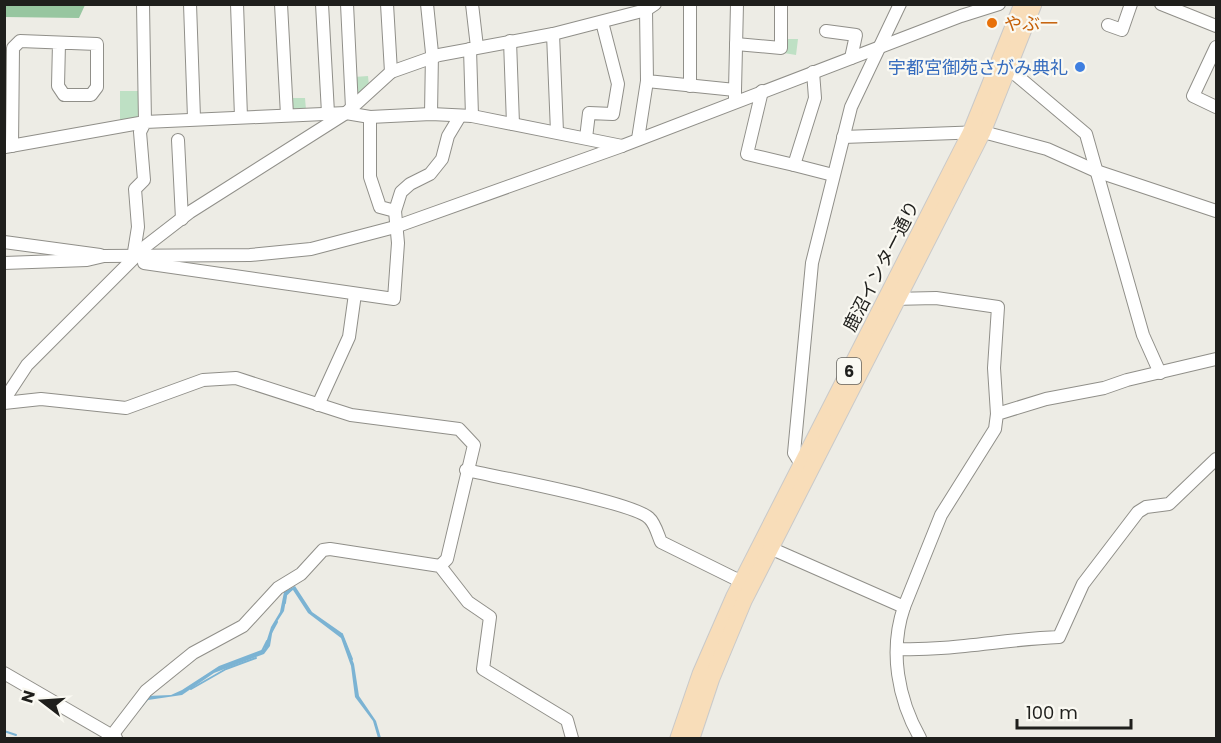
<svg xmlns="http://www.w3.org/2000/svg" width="1221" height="743" viewBox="0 0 1221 743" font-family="Poppins,'Noto Sans JP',sans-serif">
<rect width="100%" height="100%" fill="#edece5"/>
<!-- green -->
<g fill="#bee0c4">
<path d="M785,39h13l-2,16 -12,-2z"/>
<path d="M368,76l1,10 -9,8 -5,-2 -1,-15z"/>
<path d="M120,91h20l1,24 -3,5 -18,2z"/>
<path d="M289,98h16l1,12h-14z"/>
</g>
<!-- forest -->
<path fill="#97c6a0" d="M5,4h80v1l-6,13 -74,-1z"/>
<!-- water -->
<path fill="#7bb3d3" d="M295,586l17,26 30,21 12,31 5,32 17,25 5,17h-3l-5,-17 -18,-24 -4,-31 -10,-28 -33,-25 -15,-23 -6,4 -3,17 -11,17 -3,18 -6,8 -50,19 -32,22 -34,5 -27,32 26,-36 24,-1 11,-5 37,-24 45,-17 7,-22 9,-15 4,-20z"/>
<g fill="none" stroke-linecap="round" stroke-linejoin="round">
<!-- stream -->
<g stroke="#7bb3d3" stroke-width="2">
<path d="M285,603l1,-8 5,-5"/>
<path d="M271,633l6,-11"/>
<path d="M342,634l10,25"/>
<path d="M262,651l5,-10"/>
<path d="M191,689l35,-20 30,-11"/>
<path d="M4,731l12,4"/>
</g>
<!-- minor casing -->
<g stroke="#908f89" stroke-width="14">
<g id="minor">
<path d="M190,4l4,114"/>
<path d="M237,4l4,113"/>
<path d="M281,4l6,111"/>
<path d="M322,4l6,109"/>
<path d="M347,4l5,104"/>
<path d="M387,4l4,68"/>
<path d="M427,4l5,49 -1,61"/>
<path d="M472,4l5,43"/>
<path d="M690,4v82"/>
<path d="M1161,4l55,22"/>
<path d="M646,10l1,71 88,9v11"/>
<path d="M1108,25l14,5 9,-26"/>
<path d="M826,31l30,4 -5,23"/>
<path d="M553,34l93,-24 9,-6"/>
<path d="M510,41l3,83"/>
<path d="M736,44l45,4v-44"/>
<path d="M1216,47l-23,49 23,11"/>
<path d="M470,49l2,67"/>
<path d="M1009,69l77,65 57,201 17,38"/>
<path d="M735,90l2,-86"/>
<path d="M762,91l-15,63 47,11 21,-67 -2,-26"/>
<path d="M843,137l140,-5 64,17 49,22 120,40"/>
<path d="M586,138l3,-25 24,1 5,-30 -16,-62"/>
<path d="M638,139l9,-58"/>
<path d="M178,140l4,79"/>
<path d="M12,146l1,-98 7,-7 77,3v43l-6,8h-27l-6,-9 1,-43"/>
<path d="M5,147l140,-25 -2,-118"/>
<path d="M794,165l39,10"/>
<path d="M395,211l6,-19 9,-8 20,-10 12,-15 6,-23 12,-20"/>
<path d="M4,242l96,13"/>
<path d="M133,258l5,-31 -3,-38 9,-9 -4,-48 5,-10 201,-9 24,4 61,-3 41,2 150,30"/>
<path d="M4,263l83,-3 17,-4 146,-1 61,-6 84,-22 227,-81 339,-130 38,-12"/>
<path d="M144,263l250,36 4,-56 -3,-32 -15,-4 -10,-30v-60"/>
<path d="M892,299l44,-1 62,9 -4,61 3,46"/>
<path d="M4,400l23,-35 119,-119 44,-34 156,-99 45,-41 48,-17 114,-21 4,98"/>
<path d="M4,403l37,-4 85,9 77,-28 33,-2 115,37 108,14 15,16 -27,114 -7,7"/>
<path d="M318,405l31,-68 6,-43"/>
<path d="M804,469l-10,-16 18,-190 39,-156 49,-103"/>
<path d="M466,470c31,7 167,32 183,48 6,5 9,17 12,24l87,43"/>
<path d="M770,548l134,59 37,-92 54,-86 2,-15 49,-15 58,-11 23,-8 89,-21"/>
<path d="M904,607c-15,44 -6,92 16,131"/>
<path d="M898,649c54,2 107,-10 161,-12l24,-53 55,-72 8,-5 23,-3 47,-45"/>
<path d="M4,673l112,65"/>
<path d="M110,738l36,-47 47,-38 50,-27 35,-38 23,-14 22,-24 7,-1 110,17 28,36 22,15 -7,52 84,51 5,18"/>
</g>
</g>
<!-- major casing -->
<g stroke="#c9c9c9" stroke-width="17">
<g id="major">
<path d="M678,738l22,-64 34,-78 236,-463 52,-129"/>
<path d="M692,738l20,-60 32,-77 239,-469 51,-128"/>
</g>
</g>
<!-- minor -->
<use href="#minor" stroke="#fff" stroke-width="12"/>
<!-- major -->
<use href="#major" stroke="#f8ddb9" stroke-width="15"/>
</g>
<!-- markers -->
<circle fill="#e8710a" stroke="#faf9f2" stroke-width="2" cx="992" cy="23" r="6"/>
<circle fill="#3f7fe0" stroke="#faf9f2" stroke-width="2" cx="1080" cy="67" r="6"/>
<g text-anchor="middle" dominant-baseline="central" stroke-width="4.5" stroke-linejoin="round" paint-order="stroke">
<!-- shield labels -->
<rect fill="#faf9f2" stroke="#61605c" stroke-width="1.5" x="837" y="358" width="24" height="26" rx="4.5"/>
<g font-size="16" font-weight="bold" fill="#1f1f1c">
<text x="849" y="371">6</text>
</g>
<!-- food labels -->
<g font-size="18" fill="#c56008" stroke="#faf9f2" text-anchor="start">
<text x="1004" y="23">やぶ一</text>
</g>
<!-- shop labels -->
<g font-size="18" fill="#366cbe" stroke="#faf9f2" text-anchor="end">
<text x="1068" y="67">宇都宮御苑さがみ典礼</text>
</g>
<!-- street labels -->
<g font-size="18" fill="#1f1f1c" stroke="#faf9f2">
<text transform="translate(881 266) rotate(-63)">鹿沼インター通り</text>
</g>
</g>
<!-- border -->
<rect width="1221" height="743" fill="none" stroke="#1f1f1c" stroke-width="12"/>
<!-- north arrow -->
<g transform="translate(42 701) rotate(287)" stroke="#faf9f2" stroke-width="4.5" paint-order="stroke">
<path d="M0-4.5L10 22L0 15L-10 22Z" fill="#1f1f1c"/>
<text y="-9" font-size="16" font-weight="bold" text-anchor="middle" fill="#1f1f1c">N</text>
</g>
<!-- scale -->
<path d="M1017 719v9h114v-9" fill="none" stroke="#1f1f1c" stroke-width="3"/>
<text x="1026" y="719" font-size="18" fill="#1f1f1c" stroke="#faf9f2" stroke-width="4.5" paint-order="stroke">100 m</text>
</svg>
